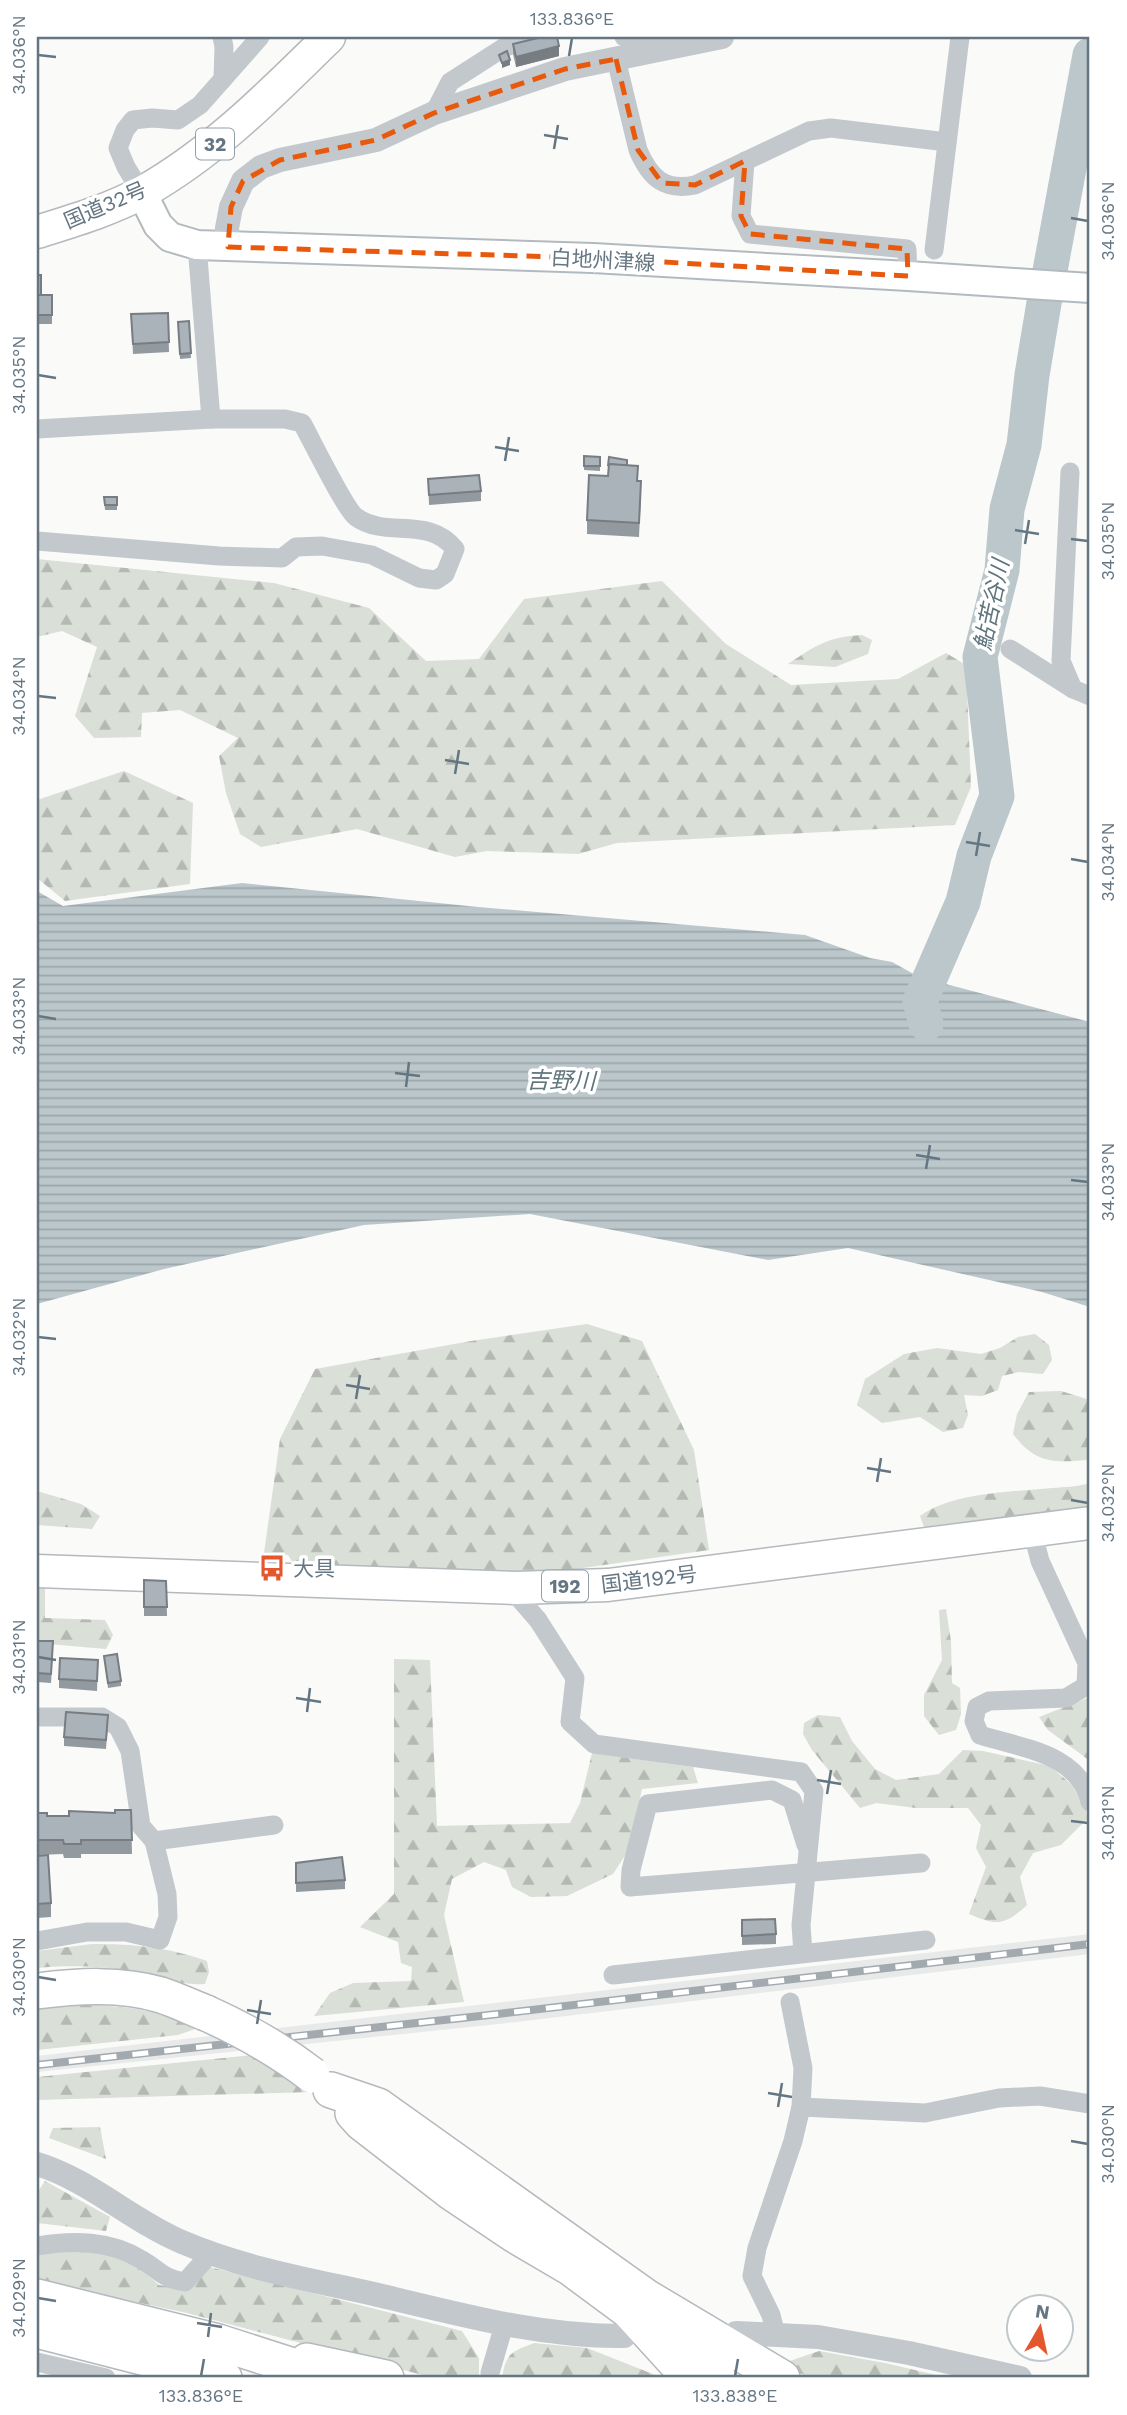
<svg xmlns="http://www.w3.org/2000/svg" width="1127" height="2415" viewBox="0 0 1127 2415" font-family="'Work Sans','Noto Sans JP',sans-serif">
<defs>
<pattern id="forest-firs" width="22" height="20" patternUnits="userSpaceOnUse" patternTransform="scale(1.75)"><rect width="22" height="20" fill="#dadfd7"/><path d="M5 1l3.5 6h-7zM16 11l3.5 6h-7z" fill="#b4b9b4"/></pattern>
<pattern id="water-rules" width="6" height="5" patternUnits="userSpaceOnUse" patternTransform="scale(1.75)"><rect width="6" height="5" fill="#bbc7cb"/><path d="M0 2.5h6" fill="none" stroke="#9ca6aa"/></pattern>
</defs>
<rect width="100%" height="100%" fill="#fafaf8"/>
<!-- built -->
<path fill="#e8e9e9" d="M1090,1934v20l-591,70 -462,48v-16z"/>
<!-- forest -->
<g fill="url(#forest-firs)">
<path d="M37,559l237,24 95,25 57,53 53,-2 45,-60 138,-18 64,63 65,41 107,-6 48,-26 20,12 5,122 -16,38 -338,18 -39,11 -91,-3 -32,6 -98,-28 -96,18 -21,-13 -14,-41 -7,-37 19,-18 -58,-28 -38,3 -1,24 -47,1 -19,-22 22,-69 -35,-16 -25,6z"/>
<path d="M862,635l10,5 -4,14 -33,13 -47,-3c28,-19 40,-27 74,-29z"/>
<path d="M124,771l69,32 -3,81 -125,17 -28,-23v-78z"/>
<path d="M587,1324l55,17 52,109 15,100 -175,25 -241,-12 -5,-8 -24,-2 16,-114 35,-70 156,-28z"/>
<path d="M1035,1334l14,11 3,15 -9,14 -24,-2 -17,4 -4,14 -16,6 -18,-1 4,20 -5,13 -20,4 -23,-15 -38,6 -25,-18 8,-26 39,-25 33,-6 44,6 19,-6 18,-11z"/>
<path d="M1061,1391l29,9v58l-4,2c-34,3 -51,3 -73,-26l4,-20 12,-22z"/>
<path d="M1090,1483v23l-166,21 -4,-11c33,-24 92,-24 132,-28 13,-1 26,-1 38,-5z"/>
<path d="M37,1491l44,13 19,12 -8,13 -55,-4z"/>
<path d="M37,1582h8v36l60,2 8,15 -7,14 -69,-6z"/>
<path d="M946,1609l5,32 1,42 8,5 1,26 -5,16 -17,5 -15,-19v-21l18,-35 -3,-50z"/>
<path d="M394,1659l36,1 7,166 133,-3 10,-20 12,-50 101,14 5,16 -56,6 -14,62 -15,23 -46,22 -36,1 -19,-10 -6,-17 -22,-8 -32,17 -8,36 20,87 -150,14 16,-23 23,-10 58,-2 1,-14 -11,-4 -3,-21 -38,-15 34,-33z"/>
<path d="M1090,1697v64l-42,-31 -9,-13z"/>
<path d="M818,1715l22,2 12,24 23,28 21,11 43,-6 24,-24 20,1 67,15 22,19 14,25 1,9 -26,26 -28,8 -13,24 7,28c-23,21 -30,21 -58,9l17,-47 -10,-19 5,-23 -13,-17h-52l-40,-5 -16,5 -48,-58 -9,-16 1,-11z"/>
<path d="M92,1944c42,0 75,3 115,17l2,11 -4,12c-26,2 -50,-8 -75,-13 -28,-5 -66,-6 -93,-3v-17z"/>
<path d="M37,2004c61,0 106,0 164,23l-23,8 -141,15z"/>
<path d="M253,2055l58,37 -274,8v-23z"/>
<path d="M100,2127l6,32 -57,-21 4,-10z"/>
<path d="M45,2181l65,36 -4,14 -69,-8v-30z"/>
<path d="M55,2249l55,3 27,14 22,19 30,5 21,-23 252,64 17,27v20h-45l-247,-65 -150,-32v-29z"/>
<path d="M534,2343l53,5 76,30h-161c4,-25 9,-26 32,-35z"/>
<path d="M819,2351l66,12 64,15h-139l-29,-14z"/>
</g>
<!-- water -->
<path fill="url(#water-rules)" d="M242,883l236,24 327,28 65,23 22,4 27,15 171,45v285l-48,-15 -194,-44 -80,12 -238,-46 -166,11 -200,44 -127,35v-413l26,15z"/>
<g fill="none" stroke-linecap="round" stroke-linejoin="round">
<!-- river -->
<path stroke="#bbc7cb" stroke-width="35" d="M926,1024l-6,-23 43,-99 11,-46 23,-60 -17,-139 22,-87 5,-61 17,-64 8,-70 12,-72 46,-248"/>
<!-- secondary casing -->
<g stroke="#b3babf" stroke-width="32">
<path id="secondary" d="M142,193l16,32 12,12 27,8 396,13 315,18 182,12"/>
</g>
<!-- trunk casing -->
<g stroke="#b4b9bd" stroke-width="35">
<g id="trunk">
<path d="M37,232c35,-11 73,-22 106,-40 71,-40 128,-98 186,-155"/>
<path d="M37,1571l479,17 92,-3 482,-62"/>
</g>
</g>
<!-- motorway casing -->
<g stroke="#b4b9bd" stroke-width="38">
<g id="motorway">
<path d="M37,1991c40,-5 84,-8 124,4 15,5 30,12 45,18"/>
<path d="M331,2090l47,16 268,191 136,81"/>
<path d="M353,2113l9,10 89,69 64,43 56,33 58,43 61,67"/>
<path d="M37,2297l181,45 112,36"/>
<path d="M37,2330l187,48"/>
<path d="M682,2335l19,20 17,23"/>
<path d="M307,2361l79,17"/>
</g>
</g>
<!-- minor -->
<g stroke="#c3c8cc" stroke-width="19">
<path d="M222,37l2,10 -1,32"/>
<path d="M624,37l39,12"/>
<path d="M616,59l22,91c12,28 26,41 57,35l114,-54 22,-3 116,14"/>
<path d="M434,113l16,-31 53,-34 30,-11"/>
<path d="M745,161l-4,55 9,18 157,15 1,27"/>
<path d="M142,193l-16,-26 -8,-19 7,-18 8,-10 19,-2 26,2 22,-15 60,-68"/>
<path d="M934,250l26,-213"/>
<path d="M37,429l174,-10"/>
<path d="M1070,472l-9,189 12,28"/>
<path d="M37,541l182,15 63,2 14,-11 26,-1 50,9 47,23 17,2 9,-6 10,-25c-27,-34 -69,-10 -99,-32 -11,-8 -45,-78 -54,-94l-17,-4h-74l-14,-174"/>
<path d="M1010,649l63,40 17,7"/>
<path d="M1032,1530l8,31 47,102 -1,23 -20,12 -77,3 -12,6 -3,14 6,14c40,13 99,18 110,67"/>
<path d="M516,1588l2,9 20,23 37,58 -5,44 24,22 207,28 13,19 -13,134 2,28"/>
<path d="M37,1717h65l16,10 12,24 11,75 13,15 120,-16"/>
<path d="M806,1845l-14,-45 -20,-10 -124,14 -17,66 -1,17 291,-24"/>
<path d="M37,1941l50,-9h39l34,8 8,-23 -1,-23 -13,-53"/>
<path d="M613,1975l313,-35"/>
<path d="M801,2107l124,6 74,-15 41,-2 50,8"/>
<path d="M37,2246c36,-6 73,-6 105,14 19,11 19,18 43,22l25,-28"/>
<path d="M776,2335l-5,-20 -19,-39 5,-28 36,-107 8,-34 2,-39 -13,-66"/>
<path d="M37,2362l69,16"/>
<path d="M490,2373l14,-48"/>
</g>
<!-- tertiary -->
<g stroke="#c3c8cc" stroke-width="24">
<path d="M228,247l-1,-19 4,-21 12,-26 18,-14 19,-7 96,-20 58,-27 131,-44 157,-32"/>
<path d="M37,2164c53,16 95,57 145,78 63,27 130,38 196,53 81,19 162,42 246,41"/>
<path d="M736,2333l82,4 91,16 111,25"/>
</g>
<!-- secondary -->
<use href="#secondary" stroke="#fff" stroke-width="28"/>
<!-- trunk -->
<use href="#trunk" stroke="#fff" stroke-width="32"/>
<!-- motorway -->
<use href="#motorway" stroke="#fff" stroke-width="35"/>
<!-- rail casing -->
<g stroke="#a2aab0" stroke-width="8">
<path id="rail" d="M37,2065l461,-51 592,-70"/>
</g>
<!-- rail -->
<use href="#rail" stroke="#fff" stroke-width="5" stroke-dasharray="16" stroke-linecap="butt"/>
<!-- motorway-bridge casing -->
<g stroke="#b4b9bd" stroke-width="38" stroke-linecap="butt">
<path id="motorway-bridge" d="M206,2013c38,17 72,36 106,62"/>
</g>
<!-- motorway-bridge -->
<use href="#motorway-bridge" stroke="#fff" stroke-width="35"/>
</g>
<!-- wall -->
<g fill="#929a9f">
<path d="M513,44l46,12 -43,11 -3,-13z"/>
<path d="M37,275l4,20h11v29h-15z"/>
<path d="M168,313l1,39 -36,2 -2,-40z"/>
<path d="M189,321l2,37 -11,1 -2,-37z"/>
<path d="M584,456l16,1v14l-16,-1z"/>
<path d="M627,466l11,15 3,14 -2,42 -52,-3v-14l21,-44z"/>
<path d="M428,479l53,12v10l-52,4z"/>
<path d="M104,497l13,8v5h-12z"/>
<path d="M144,1580l22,1 1,35h-23z"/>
<path d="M37,1641l16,10 -2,32 -14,-1z"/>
<path d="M104,1656l17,25v5l-13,2z"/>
<path d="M98,1660l-1,31 -38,-3v-9z"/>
<path d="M108,1724l-2,25 -42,-3v-9z"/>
<path d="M131,1810l1,44h-51v4h-17l-1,-4 -26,1v-42l10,3h22l46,-3z"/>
<path d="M37,1856l14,47v14l-14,1z"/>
<path d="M296,1863l49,17v9l-49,3z"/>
<path d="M742,1920l34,14v10l-34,1z"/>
</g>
<!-- shaded-wall -->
<g fill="#777d82">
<path d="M559,46v10l-43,11v-10z"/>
<path d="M510,60v5l-8,3v-5z"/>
</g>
<!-- building -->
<g fill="#aab3b9" stroke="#777d82" stroke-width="2">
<path d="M542,37h15l2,9 -43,11 -3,-13z"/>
<path d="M507,51l3,9 -8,3 -3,-8z"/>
<rect x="37" y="275" width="4" height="20"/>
<rect x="37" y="295" width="15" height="20"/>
<path d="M168,313l1,29 -36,2 -2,-30z"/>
<path d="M189,321l2,32 -11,1 -2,-32z"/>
<path d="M584,456l16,1v9h-16z"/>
<path d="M609,457l18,3v6l-18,-2 -1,2z"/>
<path d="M609,464l29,2 -1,15h4l-2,42 -52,-3 2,-45 19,1z"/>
<path d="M479,475l2,16 -52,4 -1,-16z"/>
<path d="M104,497h13v8h-12z"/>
<path d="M144,1580l22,1 1,26h-23z"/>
<path d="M37,1641h16l-2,33 -14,-1z"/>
<path d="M117,1654l4,27 -13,2 -4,-27z"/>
<path d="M60,1658l38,2 -1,21 -38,-2z"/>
<path d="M66,1712l42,3 -2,25 -42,-3z"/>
<path d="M115,1810h16l1,30h-51v4h-17l-1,-4h-26v-27h10v3h22v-5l46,2z"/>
<path d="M48,1855l3,48 -14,1v-48z"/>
<path d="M342,1857l3,23 -49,3v-20z"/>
<path d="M775,1919l1,15 -34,2v-16z"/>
</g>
<!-- marked area -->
<path fill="none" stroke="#e8590c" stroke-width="5" stroke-dasharray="14 9" stroke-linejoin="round" d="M616,59l22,91 24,33 33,2 50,-24 -4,55 9,18 157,15 1,27 -315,-18 -365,-11 3,-40 12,-26 37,-21 96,-20 58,-27 131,-44z"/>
<!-- ticks -->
<path fill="none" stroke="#657683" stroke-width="2.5" d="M38,55l18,2M569,56l3,-18M544,135l24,4M554,149l4,-24M1071,218l17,3M38,375l18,3M495,447l24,4M505,461l4,-24M1015,530l24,4M1071,539l17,2M1025,544l4,-24M38,696l18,2M445,760l24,4M455,774l4,-24M966,842l24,4M976,856l4,-24M1071,859l17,3M38,1016l18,3M395,1073l25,3M406,1087l3,-25M916,1155l24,4M926,1169l4,-24M1071,1180l17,2M38,1337l18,2M346,1385l24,4M356,1399l4,-24M867,1468l24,4M877,1482l4,-24M1071,1500l17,3M38,1657l18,3M296,1698l25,4M307,1712l3,-24M817,1780l24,4M827,1794l4,-24M1071,1821l17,2M38,1977l18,3M247,2010l24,4M257,2024l4,-24M768,2093l24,4M778,2107l4,-24M1071,2141l17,3M38,2298l18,3M197,2323l25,4M208,2337l3,-24M201,2376l3,-17M735,2376l3,-17"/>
<!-- icons -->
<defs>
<g id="bus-bare" transform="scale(2.1)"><path d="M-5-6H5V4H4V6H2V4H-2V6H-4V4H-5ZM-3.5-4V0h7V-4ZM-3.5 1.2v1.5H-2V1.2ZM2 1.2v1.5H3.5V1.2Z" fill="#e4572e" stroke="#fff" stroke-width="2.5" paint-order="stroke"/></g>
</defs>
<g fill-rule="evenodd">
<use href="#bus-bare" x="272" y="1568"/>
</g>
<g text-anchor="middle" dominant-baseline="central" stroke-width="7" stroke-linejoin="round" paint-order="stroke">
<!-- shield labels -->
<g fill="#fff" stroke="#939fa8" stroke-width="2">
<rect x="196" y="128.5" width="38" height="31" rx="5"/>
<rect x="542" y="1570.5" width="46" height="31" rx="5"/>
</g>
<g font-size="19" font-weight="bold" fill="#657683">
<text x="215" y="144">32</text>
<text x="565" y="1586">192</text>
</g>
<!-- street labels -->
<g font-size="21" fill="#657683" stroke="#fff">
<text transform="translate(105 205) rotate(-23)">国道32号</text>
<text transform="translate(603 260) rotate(3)">白地州津線</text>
<text transform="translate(649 1579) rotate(-7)">国道192号</text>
</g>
<!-- poi labels -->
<g font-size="21" fill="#657683" stroke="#fff" text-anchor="start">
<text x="293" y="1568">大具</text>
</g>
<!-- water labels -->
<g font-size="23" font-style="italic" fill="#60757c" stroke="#fff">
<text transform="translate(992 605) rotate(-78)">鮎苦谷川</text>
<text transform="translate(561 1081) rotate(1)">吉野川</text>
</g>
</g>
<!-- border -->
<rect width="1127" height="2415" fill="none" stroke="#ffffff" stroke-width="77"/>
<!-- north arrow -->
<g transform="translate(1040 2328) rotate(9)"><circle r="33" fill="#ffffff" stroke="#c1c8cd" stroke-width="2"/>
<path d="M0-5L12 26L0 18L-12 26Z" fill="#e4572e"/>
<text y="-10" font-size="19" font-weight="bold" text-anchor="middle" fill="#657683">N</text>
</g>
<rect x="38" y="38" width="1050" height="2338" fill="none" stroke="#657683" stroke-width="2.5"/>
<g font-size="18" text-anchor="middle" fill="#657683">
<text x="572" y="25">133.836°E</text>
<text transform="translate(19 55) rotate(-90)" y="6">34.036°N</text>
<text transform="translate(1108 221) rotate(-90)" y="6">34.036°N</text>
<text transform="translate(19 375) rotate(-90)" y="6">34.035°N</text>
<text transform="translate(1108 541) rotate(-90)" y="6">34.035°N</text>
<text transform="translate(19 696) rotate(-90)" y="6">34.034°N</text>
<text transform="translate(1108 862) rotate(-90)" y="6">34.034°N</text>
<text transform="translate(19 1016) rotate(-90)" y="6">34.033°N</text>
<text transform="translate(1108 1182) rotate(-90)" y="6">34.033°N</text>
<text transform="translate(19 1337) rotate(-90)" y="6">34.032°N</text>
<text transform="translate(1108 1503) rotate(-90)" y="6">34.032°N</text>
<text transform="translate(19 1657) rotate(-90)" y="6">34.031°N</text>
<text transform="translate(1108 1823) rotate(-90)" y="6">34.031°N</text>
<text transform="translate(19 1977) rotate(-90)" y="6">34.030°N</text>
<text transform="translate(1108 2144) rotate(-90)" y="6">34.030°N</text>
<text transform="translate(19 2298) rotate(-90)" y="6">34.029°N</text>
<text x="201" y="2402">133.836°E</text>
<text x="735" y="2402">133.838°E</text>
</g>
</svg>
